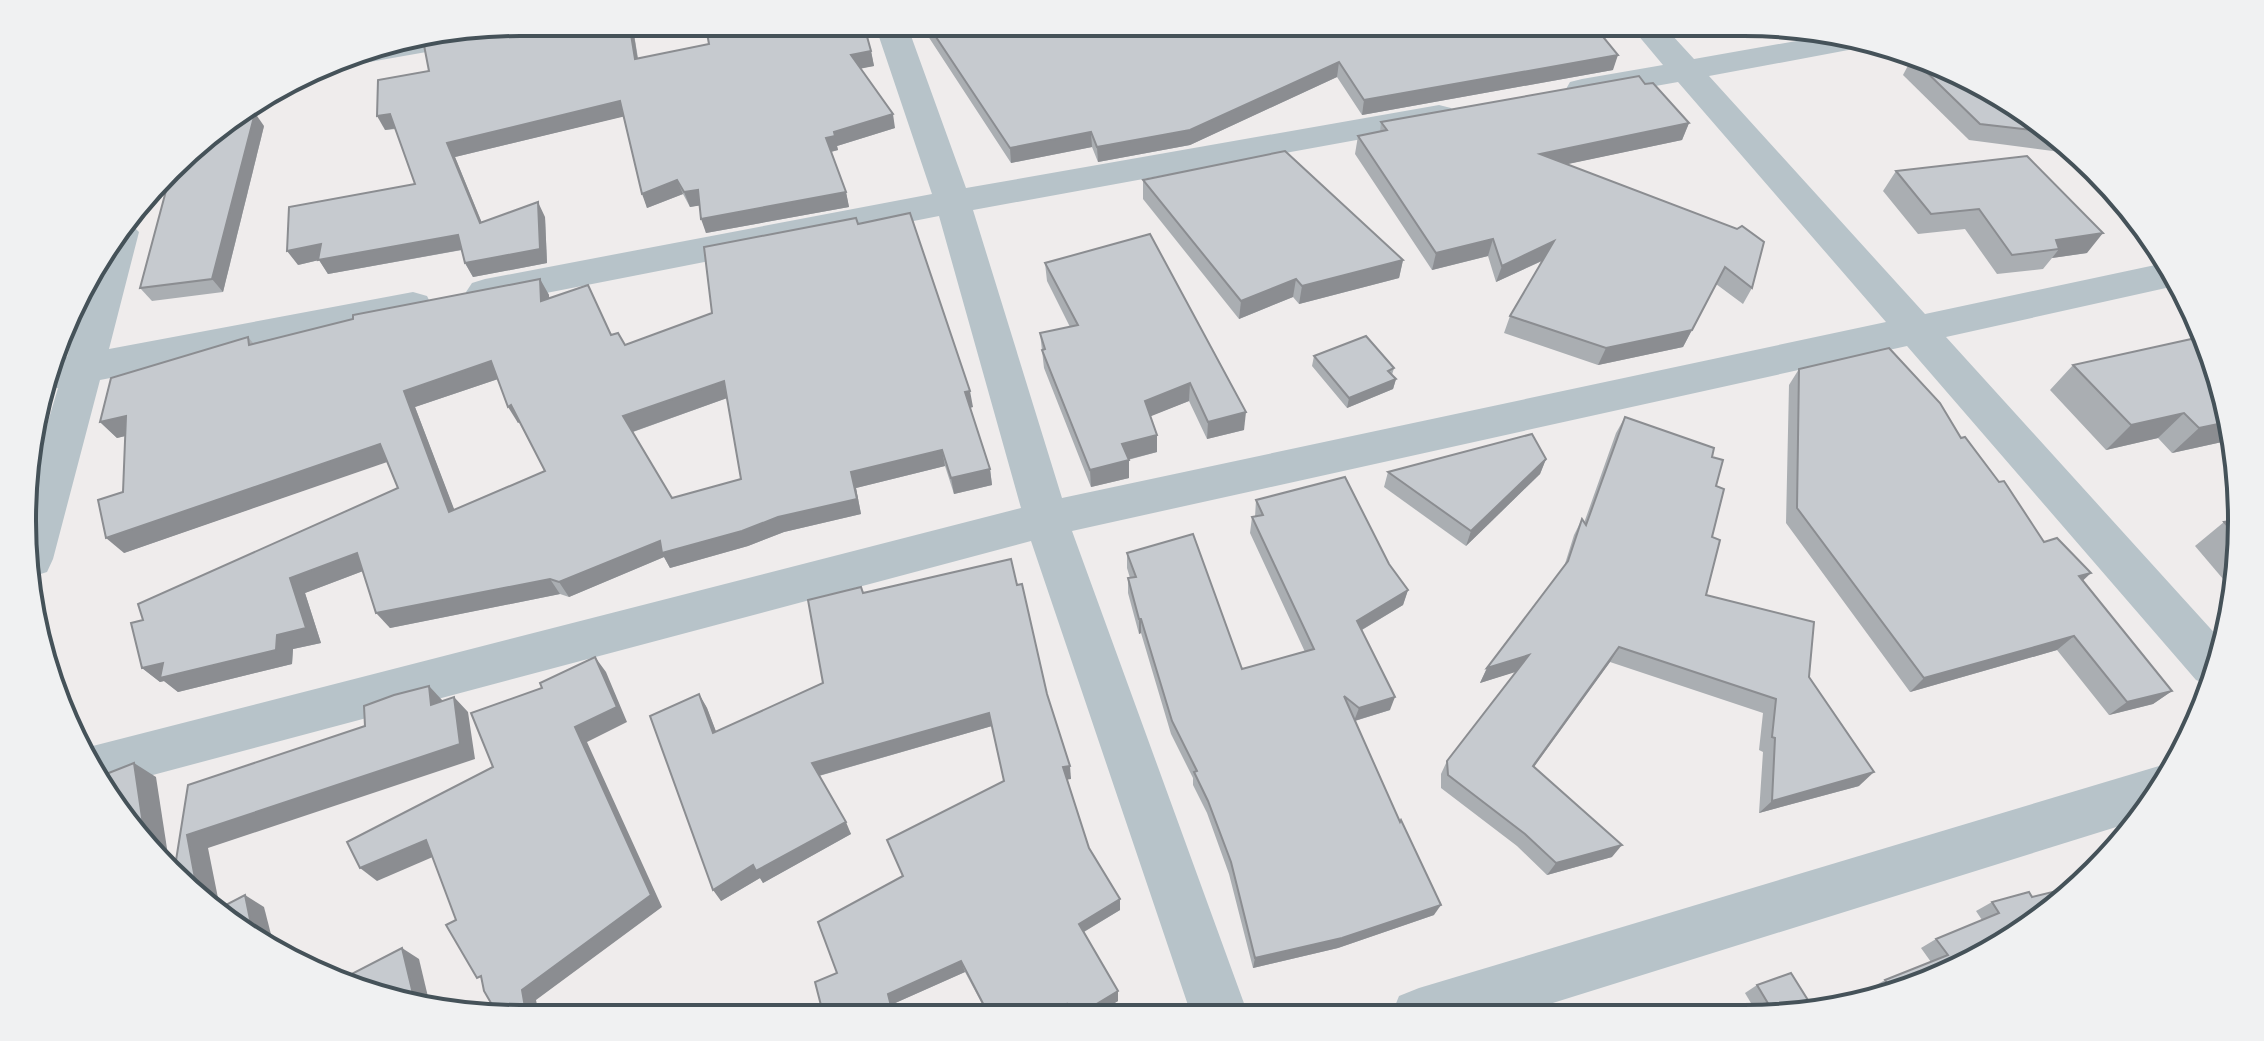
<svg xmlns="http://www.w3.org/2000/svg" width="2264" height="1041" viewBox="0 0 2264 1041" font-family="Inter,sans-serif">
<rect width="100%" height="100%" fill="#efecec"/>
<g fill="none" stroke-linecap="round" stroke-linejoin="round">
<!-- minor -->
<g fill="#b7c3c9" fill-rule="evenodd">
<path d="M520,22h41l-5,7 -11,2 -198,35 -11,-3 24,-14z"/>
<path d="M874,22h32l60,166 473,-83 12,3 5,7 -5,7 -12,3 -466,85 89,288 824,-176 -208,-240 -96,17 -12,-3 -4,-7 4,-7 12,-3 81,-14 -36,-43h33l34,37 125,-22 38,8 -3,4 -11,2 -134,25 216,238 235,-50 15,22 -229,51 273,301 -10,47 -13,-5 -289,-334 -835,185 177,486h-57l-161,-476 -927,247 -15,-19 -8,-20 940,-241 -82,-292 -454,89 -13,-4 -6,-9 6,-9 13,-4 447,-85z"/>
<path d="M129,222l10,10 -30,117 304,-57 14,4 5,10 -5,10 -14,4 -313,60 -47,179 -6,13 -16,5v-98l27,-91h-13l11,-29 11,-2 26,-90z"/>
<path d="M2159,766l11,4 -28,49 -631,197h-120l8,-20 20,-8z"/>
</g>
</g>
<!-- wall -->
<g fill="#aaaeb2" fill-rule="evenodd">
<path d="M632,22l6,36 233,-7 3,15 -13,2 34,60 -58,18 1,4 -7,2 15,40 3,15 -143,26 -6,-28 -10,2 -7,-13 -36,14 -23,-92 -169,41 27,66 63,-6 2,46 -74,14 -8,-14 -3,-13 -134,24 -9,-14 -21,5 117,-81 -19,-55 -11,1 44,-59z"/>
<path d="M923,22h668l22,48 -251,45 -25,-38 -147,68 -92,17 -6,-15 -81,16 -87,-133z"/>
<path d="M1919,57l15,3 141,94 -106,-14 -66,-65 9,-17z"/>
<path d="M1645,84l44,39 -7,17 -115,24 170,65 15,59 -9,16 -27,-20 -33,63 -85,18 -94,-32 6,-17 32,-55 -46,21 -8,-26 -56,14 -77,-116 3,-18 22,-4 1,-10z"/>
<path d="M264,126l-41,166 -71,9 -12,-13z"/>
<path d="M1896,171l191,82 -35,5 -9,11 -46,5 -32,-45 -47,5 -35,-43z"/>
<path d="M1143,180l260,80 -4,18 -100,26 -6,-7 -54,22 -96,-120z"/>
<path d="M858,224l115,183 -3,1 20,61 2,16 -38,9 -9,-28 -89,22 5,26 -77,18 -36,14 -78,22 -6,-11 -95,40 -9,-3 -170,34 -27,-57 -58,22 16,50 -28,6 -1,15 -114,28 -14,-11 -4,1 -18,-14 1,-48 255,-132 -11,-27 -263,92 -1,-61 2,-56 -8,2 -17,-16 148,-85 5,6 287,-64 9,16v4l76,46 87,-32zM498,379l20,44 1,-1 26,49 -91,39 -39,-103zM727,398l14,81 -69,19 -39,-66z"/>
<path d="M1045,263l199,167 -37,9 -18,-38 -39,15 7,36 -29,8 1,18 -38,9 -47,-119 -4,-35 30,-6 -23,-46z"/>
<path d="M2205,336l23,112 -6,-6 -50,11 -14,-15 -52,12 -56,-60 23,-25z"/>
<path d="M1314,356l80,12 -2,7 4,4 -3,10 -46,19 -35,-42z"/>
<path d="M1799,369l162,69 83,104 39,39 89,110 -19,13 -44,11 -52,-65 -147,42 -124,-169 3,-138z"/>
<path d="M1625,417l87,40 4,29 -10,109 103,82 50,109 -100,27 4,-61 -4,-2 4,-37 -153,-51 -76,105 78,90 -65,18 -30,-29 -76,-58v-14l6,-13 70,-90 -37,12 7,-15 77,-101 10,-32 8,-16 2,4 32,-90z"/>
<path d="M1546,459l-6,15 -74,72 -82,-59 4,-15z"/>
<path d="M1256,500l133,64 19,26 -5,15 -41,25 28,80 -35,11 79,194 -96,33 -85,20 -24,-94 -22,-61 -14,-28v-7l-22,-44 -30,-101 -2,1 -11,-41v-15h2l-3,-10v-15l115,116 63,-17 -55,-119 2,-16h3z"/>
<path d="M2242,520l-13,66 -34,-40 29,-24z"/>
<path d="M1017,585l54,194h-4l22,69 31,51v11l-36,22 34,59v10l-27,16h-20l-2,-4 -6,4h-74l-24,-45 -72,32 -70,9 14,-40 66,-97 101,-95 -12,-55 -173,50 32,58 -88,49 -3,-5 -39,23 -22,-207 8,14 9,24 107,-49 38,-96 2,6z"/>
<path d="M2032,897l-97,84 -58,15 -6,-8 14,-8 46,-18 -10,-14 15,-9 46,-19 -6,-9 16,-9z"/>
<path d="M1757,985l52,30h-51l-13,-22z"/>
</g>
<!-- shaded-wall -->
<g fill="#8b8d91">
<path d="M629,22h3l8,52 -5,-15z"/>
<path d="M871,51l3,15 -20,4 -3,-15z"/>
<path d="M1618,55l-5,15 -251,45 2,-15z"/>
<path d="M1339,62l-2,15 -147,68 -92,17 -1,-15z"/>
<path d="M620,101l6,15 -171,41 33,81 -8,-15 -33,-80z"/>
<path d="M255,113l9,13 -41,166 -11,-13z"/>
<path d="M390,114l8,14 -13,2 -8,-14z"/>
<path d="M893,114l2,14 -58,18 1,4 -8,2 -4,-14 8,-6z"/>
<path d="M1689,123l-7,17 -147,31 5,-17z"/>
<path d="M1091,132l1,15 -81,16 -1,-15z"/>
<path d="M677,180l6,14 -36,14 -5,-14z"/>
<path d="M698,190l5,15 -13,2 -6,-15z"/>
<path d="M846,192l3,15 -143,26 -5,-14z"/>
<path d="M538,202l7,15 2,46 -74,14 -8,-14z"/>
<path d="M2103,233l-16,20 -35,5 7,-9 -3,-9z"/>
<path d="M458,235l8,14 -138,25 -9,-14 -21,5 -11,-14 34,-7z"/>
<path d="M1493,239l-5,17 -56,14 4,-17z"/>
<path d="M1554,241l-6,17 -52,24 6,-16z"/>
<path d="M1403,260l-4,18 -100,26 3,-18z"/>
<path d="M1725,267l-42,80 -85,18 8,-17z"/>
<path d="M540,279l9,16 1,23 -9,-17z"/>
<path d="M1296,279l-3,18 -54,22 2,-18z"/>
<path d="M491,361l10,17 -86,29 46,120 -12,-15 -45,-121z"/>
<path d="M1396,379l-3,10 -46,19 2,-10z"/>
<path d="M724,381l6,16 -98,35 -9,-16z"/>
<path d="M1190,383l-1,18 -45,18 1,-18z"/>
<path d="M970,391l3,16 -5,1 -3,-16z"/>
<path d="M511,405l10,16 -3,2 -10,-16z"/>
<path d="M1246,412l-2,18 -37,9 1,-17z"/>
<path d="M2184,413l-26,25 -52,12 25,-25z"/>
<path d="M126,416l16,16 -25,6 -17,-16z"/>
<path d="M2223,423l3,15 -4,4 -50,11 27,-25z"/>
<path d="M1157,435v17l-35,9v-17z"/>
<path d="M380,444l13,16 -269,93 -18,-15z"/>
<path d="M942,450l3,16 -89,22 5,26 -77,18 -36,14 -78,22 -6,-11 -95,40 -10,-15 101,-41 191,-69z"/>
<path d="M1546,459l-6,15 -74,72 5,-15z"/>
<path d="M1129,460v18l-38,9 -1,-17z"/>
<path d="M990,469l2,16 -38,9 -3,-16z"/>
<path d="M357,553l14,15 -66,25 16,50 -28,6 -1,15 -114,28 -14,-11 -4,1 -18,-14 135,-33 13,-57z"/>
<path d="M2091,573l-16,15 4,-12z"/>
<path d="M550,579l10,15 -170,34 -14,-15z"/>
<path d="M1408,590l-5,15 -50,30 4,-14z"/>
<path d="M1139,619h2v14l-2,1z"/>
<path d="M2074,636l-17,14 -147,42 14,-14z"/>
<path d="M1619,647l-9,15 -85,117 8,-13z"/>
<path d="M1529,655l-7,15 -42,13 7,-15z"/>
<path d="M595,657l11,15 21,50 -40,20 75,165 -126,93 4,19h-13l-5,-29 53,-263z"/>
<path d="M429,686l14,15 -12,4z"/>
<path d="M2172,691l-19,13 -44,11 18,-13z"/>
<path d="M699,694l8,14 15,39 -9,-14z"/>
<path d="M454,697l14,15 7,47 -267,89 13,65 -22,-13 -12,-65z"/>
<path d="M1395,697l-5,13 -36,11 5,-13z"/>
<path d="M989,713l3,13 -174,50 -6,-13z"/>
<path d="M134,763l22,14 14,91 -25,-30z"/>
<path d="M1070,766l1,13 -6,1 -2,-13z"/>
<path d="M1874,772l-15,14 -100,27 13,-12z"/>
<path d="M846,822l5,12 -88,49 -3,-5 -39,23 -8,-11 40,-25z"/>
<path d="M426,840l16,13 -65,28 -17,-13z"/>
<path d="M1622,845l-10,12 -65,18 9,-12z"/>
<path d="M245,895l19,12 10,39 -21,-12z"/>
<path d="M1120,899v11l-40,24 -1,-10z"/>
<path d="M1441,905l-7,10 -96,33 -85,20 2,-10z"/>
<path d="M402,948l17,11 10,42 -15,-3z"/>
<path d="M961,961l4,11 -72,32 4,14h-3l-6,-24z"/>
<path d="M1118,991v10l-27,16h-16z"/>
<path d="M1067,1004l2,9 -6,4h-17z"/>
</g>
<!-- building -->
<g fill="#c6cacf" stroke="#8b8d91" stroke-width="2" fill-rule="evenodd">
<path d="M525,22h104l6,37 74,-15 -4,-22h158l8,29 -20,4 42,59 -59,18 1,4 -9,2 20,54 -145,27 -3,-29 -14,2 -7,-12 -35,14 -22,-93 -173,42 33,80 58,-21 2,47 -75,14 -7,-28 -140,25 3,-16 -34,7 2,-44 126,-23 -25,-70 -13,2 1,-36 51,-9 -6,-31z"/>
<path d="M926,22h665l27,33 -254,45 -25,-38 -149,68 -93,17 -6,-15 -81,16z"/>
<path d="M1920,57l14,3 107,71 -61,-7 -68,-66z"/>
<path d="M1639,76l6,8 8,-1 36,40 -149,31 197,75 5,-3 22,16 -12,46 -27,-21 -33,63 -86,18 -96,-32 44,-75 -52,25 -9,-27 -57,14 -78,-117 29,-6 -6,-8z"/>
<path d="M255,113l-43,166 -72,9 27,-101 9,-22 16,-20 54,-31z"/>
<path d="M1285,151l118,109 -101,26 -6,-7 -55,22 -98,-121z"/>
<path d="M2027,156l76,77 -47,7 3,9 -47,6 -33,-46 -48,5 -35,-43z"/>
<path d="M910,213l60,178 -5,1 25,77 -39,9 -9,-28 -91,22 6,27 -79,18 -36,14 -80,22 -2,-12 -101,41 -9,-3 -174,34 -19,-60 -67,25 16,50 -29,7 -1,15 -116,28 3,-15 -21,5 -11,-45 12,-3 -5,-16 260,-116 -18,-44 -274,94 -8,-38 25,-8 3,-76 -26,6 11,-44 137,-41 1,8 104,-26v-4l187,-36 1,22 47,-16 23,50 7,-2 7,12 87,-32 -8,-66 152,-29 2,6zM491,361l17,46 3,-2 34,66 -96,41 -45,-121zM724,381l17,98 -69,19 -49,-82z"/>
<path d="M1150,234l96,178 -38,10 -18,-39 -45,18 12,34 -35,9 7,16 -39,10 -48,-120 3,-1 -5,-16 38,-8 -33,-62z"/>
<path d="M1366,336l28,32 -6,3 8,8 -47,19 -35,-42z"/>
<path d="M2205,336l18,87 -24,5 -15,-15 -53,12 -58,-60z"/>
<path d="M1889,348l51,55 21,35 4,-1 34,45 5,-1 40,61 13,-4 34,35 -12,3 93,115 -45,11 -53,-66 -150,42 -127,-170 2,-139z"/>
<path d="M1625,417l89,31 -2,9 11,3 -7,26 8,3 -12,48 8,3 -14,55 108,27 -5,55 65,95 -102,29 3,-63 -3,-1 4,-38 -157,-52 -86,119 89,79 -66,18 -31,-29 -77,-59 -1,-14 82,-106 -42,13 81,-107 14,-42 4,6z"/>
<path d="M1532,434l14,25 -75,72 -83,-59z"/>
<path d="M1345,477l44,87 19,26 -51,31 38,76 -36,11 -15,-12 56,126 1,-2 40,85 -99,33 -87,20 -24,-96 -23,-61 -14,-29 3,-1 -25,-50 -31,-102h-2l-11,-41 8,-1 -9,-24 66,-19 49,135 72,-20 -62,-132 11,-2 -7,-15z"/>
<path d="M2242,519v1l-4,18 -14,-16z"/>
<path d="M1011,559l6,26 5,-1 25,110 23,72 -7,1 26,81 31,51 -41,25 39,67 -43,26 -8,-13 -21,13h-56l-29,-56 -73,33 6,24h-86l15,-5 -8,-31 22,-9 -19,-51 85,-46 -16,-36 117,-59 -15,-68 -177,50 34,59 -90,49 -3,-6 -40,25 -63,-174 49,-22 14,39 110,-50 -15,-83 53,-13 2,6z"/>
<path d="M595,657l22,50 -42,20 76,168 -129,95 5,29h-7l-22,-4 -14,-24 -3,-15 -4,2 -31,-53 10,-5 -30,-80 -66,28 -13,-26 146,-75 -22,-54 71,-25 -2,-5z"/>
<path d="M429,686l2,19 23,-8 6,47 -273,91 12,65 -8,-5 -17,-22 14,-88 177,-59 -1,-20 30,-11z"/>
<path d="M134,763l11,75 -49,-60z"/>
<path d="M2077,886l-30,30 -112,65 -41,11 -9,-12 63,-25 -12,-16 63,-26 -7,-11 37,-10 3,5z"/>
<path d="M245,895l8,39 -37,-24z"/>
<path d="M402,948l12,50 -78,-16z"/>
<path d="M1791,973l25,40 -7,2h-34l-18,-30z"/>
</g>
<!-- crop -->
<path d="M0 0H2264V1041H0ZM520 36H1744A484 484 0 0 1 2228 520V521A484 484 0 0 1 1744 1005H520A484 484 0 0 1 36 521V520A484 484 0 0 1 520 36Z" fill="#f0f1f2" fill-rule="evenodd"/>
<path fill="none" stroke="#455259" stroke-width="4" d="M520 36H1744A484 484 0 0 1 2228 520V521A484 484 0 0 1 1744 1005H520A484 484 0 0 1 36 521V520A484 484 0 0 1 520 36Z"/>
</svg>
